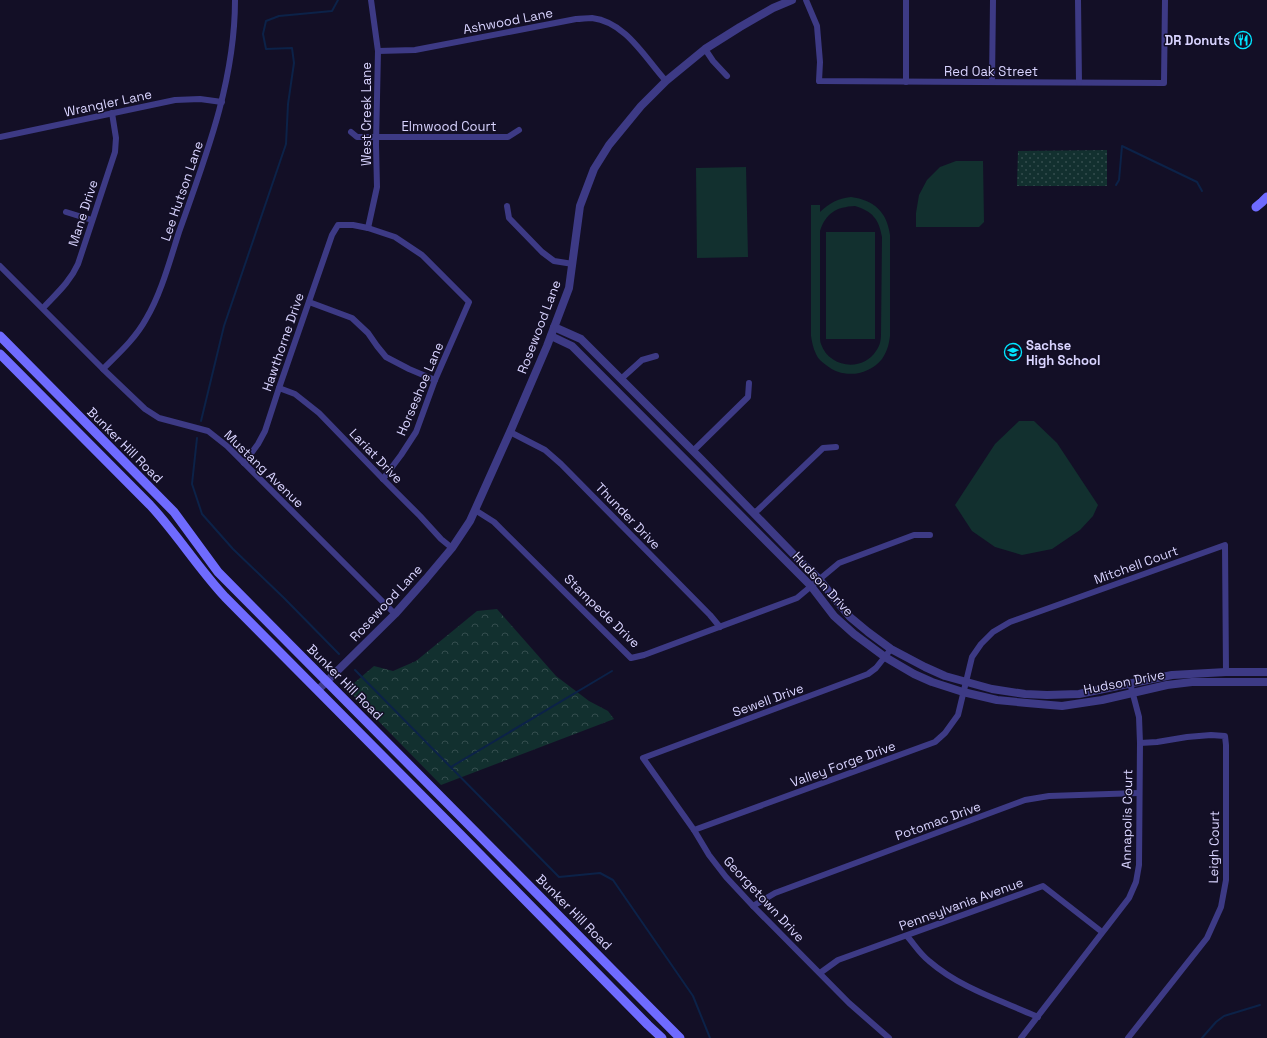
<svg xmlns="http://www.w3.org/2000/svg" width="1267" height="1038" viewBox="0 0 1267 1038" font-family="'Space Grotesk',sans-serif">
<defs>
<pattern id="forest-crowns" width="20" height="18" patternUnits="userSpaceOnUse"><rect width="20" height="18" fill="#12302f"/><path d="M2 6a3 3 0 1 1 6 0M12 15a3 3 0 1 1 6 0" fill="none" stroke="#344d4e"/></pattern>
<pattern id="park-dots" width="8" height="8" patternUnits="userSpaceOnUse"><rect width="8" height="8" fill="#12302f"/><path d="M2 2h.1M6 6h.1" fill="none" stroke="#344d4e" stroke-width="1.8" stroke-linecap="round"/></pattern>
</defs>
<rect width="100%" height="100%" fill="#130f26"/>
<!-- grass -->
<g fill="#12302f" fill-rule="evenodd">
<path d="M956,161h27l1,61 -5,5h-63v-14l3,-18 8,-15 13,-13z"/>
<path d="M746,167l2,90 -51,1 -1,-90z"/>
<path d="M851,197c23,3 36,15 39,38v101c-1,8 -3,16 -8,23 -14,17 -39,20 -56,6 -4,-3 -8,-6 -10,-11 -3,-6 -4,-12 -5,-18v-131h9v7c11,-10 17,-13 31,-15zM855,206c17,5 24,13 27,31l-1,97c0,6 -1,12 -5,17 -13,21 -47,17 -55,-7 -1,-2 -1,-6 -1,-9v-104c6,-18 16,-24 35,-25z"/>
<rect x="826" y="232" width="49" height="107"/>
<path d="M1019,421h15l23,22 41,62 -5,11 -13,14 -28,19 -30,6 -27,-8 -23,-16 -17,-26 40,-61z"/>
</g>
<!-- forest -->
<path fill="url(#forest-crowns)" d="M497,609l59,67 33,25 19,10 6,8 -173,66 -94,-96 27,-23 19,5 23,-10 61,-50z"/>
<!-- park -->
<path fill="url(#park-dots)" d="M1107,150v36h-90l1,-35z"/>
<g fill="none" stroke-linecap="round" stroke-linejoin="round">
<!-- stream -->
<g stroke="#0c2248" stroke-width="2">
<path d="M1116,185l3,-5 3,-34 75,36 5,9"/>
<path d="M201,421l23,-95 62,-182 2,-40 6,-41 -2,-15 -26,1 -3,-15 3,-13 13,-5 53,-5 6,-11"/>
<path d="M197,438l-5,46 10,30 31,35 51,49 55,56"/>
<path d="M355,670l204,207 41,-4 13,7 80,116 17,42"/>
<path d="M451,767l161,-96"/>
<path d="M1202,1038l14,-16 8,-6 36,-11"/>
</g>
<!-- minor -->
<g stroke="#3d3a85" stroke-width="6">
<path d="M806,0l11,26 3,36 -1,19 345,2 1,-83"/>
<path d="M1078,0l1,82"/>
<path d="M705,49l8,12 14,15"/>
<path d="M378,51l37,-1 161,-31c5,0 11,-1 16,-1 34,4 53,40 74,63"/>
<path d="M906,82v-82"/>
<path d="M992,82l1,-82"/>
<path d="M351,132l6,5h151l11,-7"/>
<path d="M0,137l175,-37 25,-1 22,3"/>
<path d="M507,206l2,12 33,34 12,9 19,3"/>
<path d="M66,212l26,8"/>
<path d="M368,228l9,-41 -1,-43 2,-93 -7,-51"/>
<path d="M0,266l103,103 42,40 14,9 49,13 19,15 168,168"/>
<path d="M309,302l43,16 16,15 9,13 9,11 23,12 26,11"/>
<path d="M43,308c13,-14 27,-26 35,-44l37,-112 1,-14 -4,-25"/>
<path d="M103,369c15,-15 32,-30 43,-50 15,-25 24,-59 33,-87 27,-76 56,-151 56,-232"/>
<path d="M621,379l21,-19 14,-4"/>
<path d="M279,388l16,6 24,19 64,66 37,37 21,23 11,9"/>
<path d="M510,432l35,18 16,14 149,151 10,12"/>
<path d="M693,451l55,-54 1,-14"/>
<path d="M244,463l14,-19 7,-13 14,-43 53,-153 6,-10h15l15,3 27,9 27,18 47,47 -34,78 -19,52 -15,23 -18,24"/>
<path d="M475,510l19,12 137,136 13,-3 153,-57 42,-35 75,-28h16"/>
<path d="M753,513l5,-3 65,-62 13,-1"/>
<path d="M694,830l241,-88 10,-9 13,-18 14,-58 9,-13 12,-12 17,-10 215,-77 1,127"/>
<path d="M753,906l22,-13 250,-93 24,-4 90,-3"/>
<path d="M907,936c7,8 13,18 22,25 31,27 71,39 109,56"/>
<path d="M820,973l18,-13 205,-74 59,46"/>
<path d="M889,1038l-40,-35 -96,-97 -27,-29 -17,-22 -15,-25 -51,-72 204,-76 21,-8 8,-6 15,-19"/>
<path d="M1021,1038l108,-140 7,-16 3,-17 1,-122 -1,-26 -9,-34"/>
<path d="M1128,1038l79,-100 14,-31 5,-27v-135l-1,-9 -14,-1 -24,2 -30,5 -17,1"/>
</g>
<!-- tertiary -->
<g stroke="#3d3a85" stroke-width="8">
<path d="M554,327l27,12 121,121 99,102 18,17 20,25 11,13 18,15 23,17 34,18 20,9 47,13 33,5 22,1 32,-1 93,-19 54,-3h41"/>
<path d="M551,336l21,10 239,240 23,30 20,18 31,23 29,17 18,8 31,10 34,8 30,3 35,3 40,-6 65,-15 25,-3h75"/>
<path d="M318,690l77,-76 31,-35 26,-31 18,-27 40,-89 37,-86 22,-58 11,-82 14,-37 15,-24 32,-39 25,-25 39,-32 35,-22 33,-19 19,-8"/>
</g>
<!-- secondary -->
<g stroke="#6f6bff" stroke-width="9">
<path d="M1256,207l6,-5 5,-5"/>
<path d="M0,336l174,176 44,60 462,466"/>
<path d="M0,354l150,151c27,29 48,63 75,92l235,237 188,191 14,13"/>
</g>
</g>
<!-- icons -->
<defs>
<g id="restaurant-ring" transform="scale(0.9)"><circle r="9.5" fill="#130f26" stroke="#00e5ff" stroke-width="1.5"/><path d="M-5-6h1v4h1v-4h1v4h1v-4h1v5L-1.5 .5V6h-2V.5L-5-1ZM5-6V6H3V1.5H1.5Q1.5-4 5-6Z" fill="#00e5ff"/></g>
<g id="school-ring" transform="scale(0.9)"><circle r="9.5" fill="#130f26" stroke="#00e5ff" stroke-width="1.5"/><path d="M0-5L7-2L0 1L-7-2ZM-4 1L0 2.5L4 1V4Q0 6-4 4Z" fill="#00e5ff"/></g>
</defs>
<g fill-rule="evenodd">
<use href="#restaurant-ring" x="1243" y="40"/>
<use href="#school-ring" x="1013" y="352"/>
</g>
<g text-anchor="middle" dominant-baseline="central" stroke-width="3" stroke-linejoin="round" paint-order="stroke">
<!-- street labels -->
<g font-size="13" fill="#d9d4ff" stroke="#130f26">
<text transform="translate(508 21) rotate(-11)">Ashwood Lane</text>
<text x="991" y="71">Red Oak Street</text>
<text transform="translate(108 103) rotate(-12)">Wrangler Lane</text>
<text transform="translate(366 114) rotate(-90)">West Creek Lane</text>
<text x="449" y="126">Elmwood Court</text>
<text transform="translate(182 191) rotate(-71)">Lee Hutson Lane</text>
<text transform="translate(83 213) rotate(-72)">Mane Drive</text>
<text transform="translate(539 327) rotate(-69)">Rosewood Lane</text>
<text transform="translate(283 342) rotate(-71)">Hawthorne Drive</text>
<text transform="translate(420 389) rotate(-67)">Horseshoe Lane</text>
<text transform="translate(125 445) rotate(45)">Bunker Hill Road</text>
<text transform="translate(376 456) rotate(46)">Lariat Drive</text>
<text transform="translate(264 469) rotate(44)">Mustang Avenue</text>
<text transform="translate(628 516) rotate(46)">Thunder Drive</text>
<text transform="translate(1136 565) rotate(-20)">Mitchell Court</text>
<text transform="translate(823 584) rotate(47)">Hudson Drive</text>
<text transform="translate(386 603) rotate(-47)">Rosewood Lane</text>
<text transform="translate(602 611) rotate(44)">Stampede Drive</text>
<text transform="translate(345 682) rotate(45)">Bunker Hill Road</text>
<text transform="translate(1124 682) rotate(-11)">Hudson Drive</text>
<text transform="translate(768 700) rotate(-20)">Sewell Drive</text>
<text transform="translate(843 764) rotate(-20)">Valley Forge Drive</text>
<text transform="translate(1127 819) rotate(-89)">Annapolis Court</text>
<text transform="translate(938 821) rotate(-20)">Potomac Drive</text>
<text transform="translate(1214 847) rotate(-89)">Leigh Court</text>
<text transform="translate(764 899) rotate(47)">Georgetown Drive</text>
<text transform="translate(961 904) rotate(-20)">Pennsylvania Avenue</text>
<text transform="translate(574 912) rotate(45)">Bunker Hill Road</text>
</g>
<!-- poi labels -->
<g font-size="13" font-weight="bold" fill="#d9d4ff" stroke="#130f26" text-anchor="end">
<text x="1230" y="40">DR Donuts</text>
<text x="1026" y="345" text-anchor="start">Sachse<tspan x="1026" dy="15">High School</tspan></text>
</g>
</g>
</svg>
